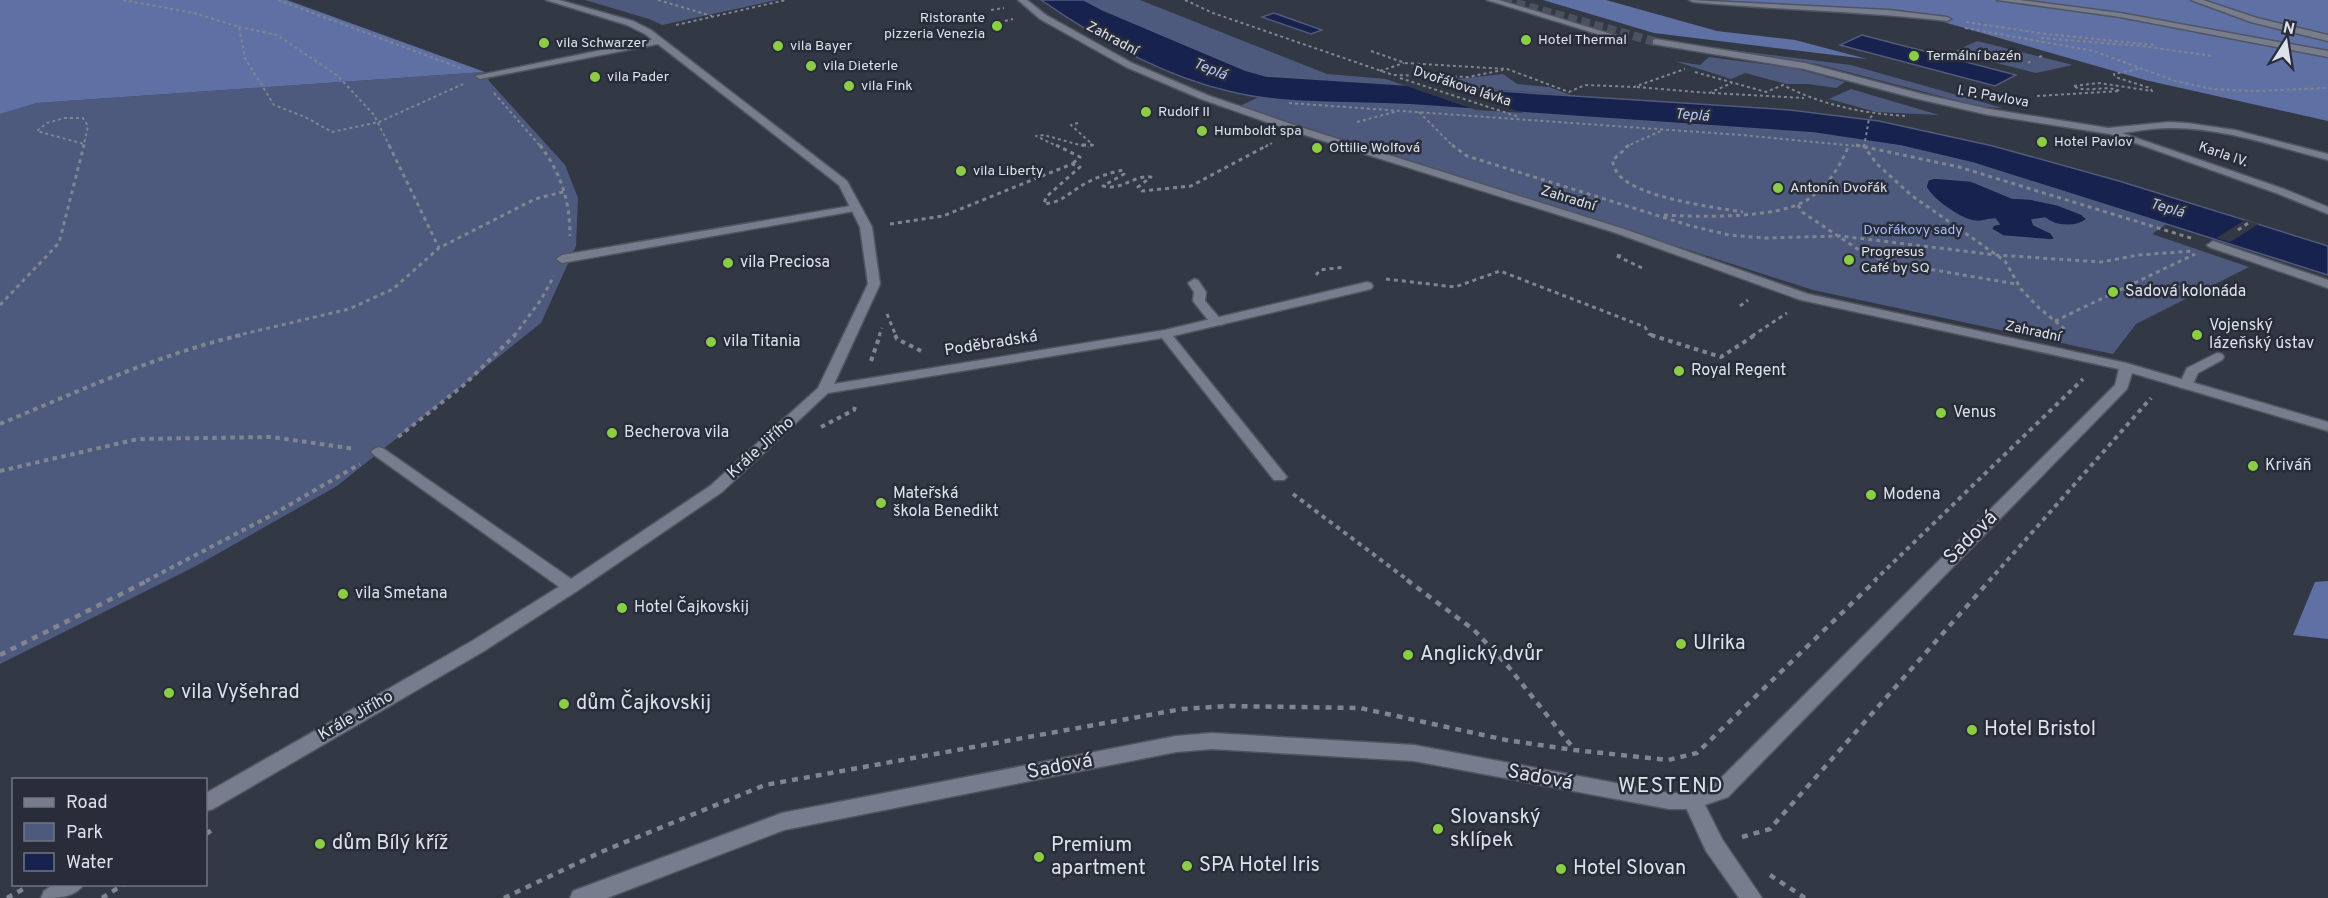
<svg xmlns="http://www.w3.org/2000/svg" width="2328" height="898" viewBox="0 0 2328 898" font-family="Overpass,sans-serif">
<rect width="100%" height="100%" fill="#333845"/>
<!-- green -->
<g fill="#4d5a7e">
<path d="M585,0h192l-115,25 -13,-6z"/>
<path d="M1084,0h56l187,74 59,5 14,5 -134,-8 -21,-6 -142,-60z"/>
<path d="M1977,41l96,24 -37,8 -83,-21z"/>
<path d="M1708,47l143,18 152,43 -21,-1 -165,-43 -105,-15z"/>
<path d="M1709,57l85,11 51,14 -9,6 -28,-4h-21l-42,-11 -14,6 -57,-18 26,4z"/>
<path d="M485,72l4,9 76,84 13,33 -2,48 -35,77 -204,163 -141,80 -196,98v-550l37,-11z"/>
<path d="M1503,74l14,10 32,3 22,8 -128,-9 -21,-7h35z"/>
<path d="M1851,89l88,26 -63,-3 -47,-13z"/>
<path d="M1259,97l152,8 403,28 43,6 44,7 72,17 195,60 -16,11 97,33 -113,57 -23,30 -300,-64 -573,-184z"/>
</g>
<!-- forest -->
<g fill="#5f71a4">
<path d="M0,0h287l198,72 -448,31 -37,11z"/>
<path d="M1543,0h63l111,31 78,9 72,19 -213,-26z"/>
<path d="M1706,0h622v121l-183,-41 -243,-70z"/>
<path d="M2328,581v58l-35,-4 22,-53z"/>
</g>
<!-- water -->
<g fill="#17224f" stroke="#525b7d" stroke-width="1.5">
<path d="M1041,0h43l19,10 142,60 21,6 524,34 89,11 114,25 126,35 209,65v29l-355,-112 -72,-17 -87,-13c-134,-9 -267,-19 -400,-28 -61,-4 -126,1 -186,-14 -65,-15 -132,-53 -187,-91z"/>
<path d="M1274,13l48,17 -11,4 -49,-17z"/>
<path d="M1862,35l154,40 -21,11 -155,-41z"/>
<path d="M1934,178l37,3 41,17 18,1 28,6 23,9 6,5c-10,9 -31,8 -42,-1l-13,2 2,5 17,8 4,6 -4,1 -48,-4 -12,-7 3,-4 5,-1 -4,-5c-6,0 -9,1 -13,2 -16,4 -49,-21 -56,-34l2,-7z"/>
</g>
<!-- pier -->
<g fill="#333845">
<path d="M1400,84l43,2 81,27 -48,-3z"/>
<path d="M2245,220l14,4 -29,18 -14,-4z"/>
</g>
<g fill="none" stroke-linecap="round" stroke-linejoin="round">
<!-- minor-tunnel -->
<path stroke="#4c515e" stroke-width="9" stroke-dasharray="9 4.5" stroke-linecap="butt" d="M1503,0l153,42"/>
<!-- service casing -->
<g stroke="#515560" stroke-width="3">
<g id="service">
<path d="M1487,0h12l128,39 -7,2z"/>
<path d="M1689,0l199,10 59,7 4,2 -4,2c-84,-10 -169,-11 -254,-19z"/>
<path d="M660,38l4,3 -1,2 -183,36 -5,-3z"/>
<path d="M856,205l6,3 -2,2 -298,53 -6,-4 6,-4z"/>
<path d="M1194,279l4,1 8,12 -1,9 18,21 -1,3h-10l-19,-24 1,-9 -6,-9z"/>
<path d="M2217,353l5,1 2,3 -2,3 -24,13 -7,15h-10l-2,-3 8,-17z"/>
<path d="M379,447l5,2 193,134 3,4 -3,4h-12l-191,-136 -3,-3 3,-3z"/>
<path d="M1693,793l7,2 22,44 40,59h-23l-33,-47 -23,-50 3,-6z"/>
</g>
</g>
<!-- pedestrian casing -->
<g stroke="#515560" stroke-width="3">
<path id="pedestrian" d="M2213,241l115,39v8l-119,-41 -2,-2z"/>
</g>
<!-- minor casing -->
<g stroke="#515560" stroke-width="3">
<g id="minor">
<path d="M546,0h13l74,21 18,9 196,151 25,46 8,57 -46,100 331,-54 202,-48 4,1 2,3 -2,3 -198,47 114,141 -3,3h-10l-112,-142 -334,55 -106,99 -145,99 -93,60 -271,158 -7,2v-18l266,-152 93,-58 145,-97 108,-98 50,-104 -8,-57 -21,-42 -194,-151 -18,-9z"/>
<path d="M1018,0h9l19,15 86,48 75,32 93,32 324,102 184,65 318,69 202,59v9l-196,-58 -5,16 -399,408 -35,12h-24l-255,-48 -202,-12 -36,3 -392,78 -177,68h-37l3,-7 209,-78 394,-77 36,-3 202,12 255,48h24l21,-8 401,-400 4,-16 -318,-69 -185,-67 -324,-102 -91,-32 -75,-32 -86,-48z"/>
<path d="M2191,0h12l54,18 71,17v6l-77,-19z"/>
<path d="M1656,39l149,24 117,31 67,15 119,19 61,-6 18,1 48,7 93,24v6c-51,-13 -106,-33 -159,-32 -16,0 -31,3 -47,5l162,56 44,18v7l-52,-21 -166,-59 -121,-19 -71,-16 -114,-30 -151,-25v-4z"/>
<path d="M54,884h30c-9,14 -27,14 -43,14l3,-7z"/>
</g>
</g>
<!-- tertiary casing -->
<g stroke="#515560" stroke-width="3">
<path id="tertiary" d="M1997,0h23l100,13 208,38v6l-208,-40z"/>
</g>
<!-- path-far3 -->
<g stroke="#818590" stroke-width="2" stroke-dasharray="3 3" stroke-linecap="butt">
<path d="M123,0l71,13 45,14 6,31 29,47 31,12 27,15 47,-10 84,-38"/>
<path d="M278,0l182,68"/>
<path d="M658,0l54,16"/>
<path d="M1185,0l28,13 180,62 75,2 35,-7"/>
<path d="M991,10l13,-2"/>
<path d="M1005,21l8,-2"/>
<path d="M1966,22l81,12 108,11"/>
<path d="M676,25l110,-25"/>
<path d="M239,27l38,8 61,41 36,39 16,32"/>
<path d="M1965,28l129,23 81,30 37,8 42,2 74,-3"/>
<path d="M2041,38l101,8 70,10"/>
<path d="M1371,51l34,12 102,6 62,23 16,-7 49,2 51,-18"/>
<path d="M2039,57l3,-1"/>
<path d="M2028,63l3,-2"/>
<path d="M1380,71l24,-8"/>
<path d="M1695,72l71,20 17,-7c39,20 78,28 122,31"/>
<path d="M1400,78l119,39"/>
<path d="M1637,87l72,6 23,-10"/>
<path d="M494,93l47,54"/>
<path d="M1712,93l92,5"/>
<path d="M2037,96l83,-5c-15,-7 -32,3 -47,-5l26,-3 53,8 -2,-3 -35,-11 -1,-3 24,-5"/>
<path d="M1289,103l452,32 126,12"/>
<path d="M1419,112l35,35"/>
<path d="M64,118h19l5,8 -4,18 -47,-13 10,-8z"/>
<path d="M1357,122l41,-11"/>
<path d="M1078,123l-7,2 22,20 -5,2"/>
<path d="M83,147l1,-3"/>
<path d="M1059,147l-23,-11 8,-1 43,12"/>
<path d="M1265,147l7,-4"/>
<path d="M1625,147l38,-17"/>
<path d="M1864,147l5,-28 4,-4"/>
</g>
<!-- path-far2 -->
<g stroke="#818590" stroke-width="3" stroke-dasharray="4 4" stroke-linecap="butt">
<path d="M389,145l50,103"/>
<path d="M540,145c21,29 30,55 30,91"/>
<path d="M1056,145l24,12 -8,7"/>
<path d="M1082,145h10"/>
<path d="M1452,145l15,11 224,70 38,9 35,3 77,-2 155,19 105,7 38,-7 54,-4"/>
<path d="M1629,145l-17,16c2,4 3,9 6,13 20,24 94,33 125,38"/>
<path d="M1856,145l103,22 235,72"/>
<path d="M1863,145l14,19 34,31 94,66 16,28 18,19 27,22"/>
<path d="M1798,205l4,7 60,40 25,10 129,22"/>
<path d="M1664,215c36,2 112,4 143,-15 20,-13 33,-33 42,-55"/>
<path d="M890,224l53,-8 129,-52 8,3 -34,30 -2,7c17,-2 20,-7 34,-16 13,-9 30,-15 45,-18l1,4 -21,12c20,5 29,-11 48,-9l-13,10 4,4 49,-5 77,-41"/>
<path d="M2238,230l12,-8"/>
<path d="M1621,256l-6,-1 27,13"/>
<path d="M1316,275l4,-5 25,-3"/>
<path d="M1386,279l69,8 45,-16 145,56 4,7 7,2"/>
<path d="M0,305l59,-62 25,-98"/>
<path d="M1740,306l8,-6"/>
<path d="M887,314l9,22"/>
<path d="M2055,321l140,-67"/>
<path d="M235,336l114,-27 44,-20 46,-41 96,-49 32,-8"/>
<path d="M514,336l26,-35 14,-25"/>
<path d="M879,336l3,-8"/>
<path d="M1752,336l35,-23"/>
</g>
<!-- path-far1 -->
<g stroke="#818590" stroke-width="4" stroke-dasharray="4.5 4.5" stroke-linecap="butt">
<path d="M895,335l2,4 24,12"/>
<path d="M1651,335l70,22 34,-22"/>
<path d="M871,361l9,-26"/>
<path d="M0,424c79,-33 157,-69 241,-89"/>
<path d="M821,427l33,-17 1,-3"/>
<path d="M398,437l67,-53 50,-49"/>
<path d="M0,471l138,-32 134,-2 83,12"/>
<path d="M1293,494l116,87"/>
<path d="M146,581l126,-66 88,-51"/>
<path d="M1874,581l209,-202"/>
<path d="M1989,581l162,-183"/>
</g>
<!-- path -->
<g stroke="#818590" stroke-width="4.5" stroke-dasharray="6 6" stroke-linecap="butt">
<path d="M1407,580l67,50 33,35 67,84"/>
<path d="M0,655l149,-75"/>
<path d="M206,834l9,-6"/>
<path d="M1742,837l28,-8 220,-249"/>
<path d="M1770,875l35,23"/>
<path d="M7,898l18,-10"/>
<path d="M102,898l22,-14"/>
<path d="M504,898l97,-46 164,-67 417,-76 46,-3 132,2 146,32 68,10 94,10 29,-7 179,-173"/>
</g>
<!-- service -->
<use href="#service" fill="#787d8d" fill-rule="evenodd"/>
<!-- pedestrian -->
<use href="#pedestrian" fill="#787d8d" fill-rule="evenodd"/>
<!-- minor -->
<use href="#minor" fill="#787d8d" fill-rule="evenodd"/>
<!-- tertiary -->
<use href="#tertiary" fill="#787d8d" fill-rule="evenodd"/>
</g>
<!-- markers -->
<g fill="#8bce46" stroke="#292d3a" stroke-width="2">
<circle cx="997" cy="26" r="6"/>
<circle cx="1526" cy="40" r="6"/>
<circle cx="544" cy="43" r="6"/>
<circle cx="778" cy="46" r="6"/>
<circle cx="1914" cy="56" r="6"/>
<circle cx="811" cy="66" r="6"/>
<circle cx="595" cy="77" r="6"/>
<circle cx="849" cy="86" r="6"/>
<circle cx="1146" cy="112" r="6"/>
<circle cx="1202" cy="131" r="6"/>
<circle cx="2042" cy="142" r="6"/>
<circle cx="1317" cy="148" r="6"/>
<circle cx="961" cy="171" r="6"/>
<circle cx="1778" cy="188" r="6"/>
<circle cx="1849" cy="260" r="6"/>
<circle cx="728" cy="263" r="6"/>
<circle cx="2113" cy="292" r="6"/>
<circle cx="2197" cy="335" r="6"/>
<circle cx="711" cy="342" r="6"/>
<circle cx="1679" cy="371" r="6"/>
<circle cx="1941" cy="413" r="6"/>
<circle cx="612" cy="433" r="6"/>
<circle cx="2253" cy="466" r="6"/>
<circle cx="1871" cy="495" r="6"/>
<circle cx="881" cy="503" r="6"/>
<circle cx="343" cy="594" r="6"/>
<circle cx="622" cy="608" r="6"/>
<circle cx="1681" cy="644" r="6"/>
<circle cx="1408" cy="655" r="6"/>
<circle cx="169" cy="693" r="6"/>
<circle cx="564" cy="704" r="6"/>
<circle cx="1972" cy="730" r="6"/>
<circle cx="1438" cy="829" r="6"/>
<circle cx="320" cy="844" r="6"/>
<circle cx="1039" cy="857" r="6"/>
<circle cx="1187" cy="866" r="6"/>
<circle cx="1561" cy="869" r="6"/>
</g>
<g text-anchor="middle" dominant-baseline="central" stroke-width="5" stroke-linejoin="round" paint-order="stroke">
<!-- far-poi labels -->
<g font-size="14" fill="#dde1e9" stroke="#292d3a" text-anchor="start">
<text x="985" y="18" text-anchor="end">Ristorante<tspan x="985" dy="16">pizzeria Venezia</tspan></text>
<text x="1538" y="40">Hotel Thermal</text>
<text x="556" y="43">vila Schwarzer</text>
<text x="790" y="46">vila Bayer</text>
<text x="1926" y="56">Termální bazén</text>
<text x="823" y="66">vila Dieterle</text>
<text x="607" y="77">vila Pader</text>
<text x="861" y="86">vila Fink</text>
<text x="1158" y="112">Rudolf II</text>
<text x="1214" y="131">Humboldt spa</text>
<text x="2054" y="142">Hotel Pavlov</text>
<text x="1329" y="148">Ottilie Wolfová</text>
<text x="973" y="171">vila Liberty</text>
<text x="1790" y="188">Antonín Dvořák</text>
<text x="1861" y="252">Progresus<tspan x="1861" dy="16">Café by SQ</tspan></text>
</g>
<!-- far-street labels -->
<g font-size="14" fill="#dde1e9" stroke="#292d3a">
<text transform="translate(1112 39) rotate(28)">Zahradní</text>
<text transform="translate(1462 87) rotate(18)">Dvořákova lávka</text>
<text transform="translate(1993 97) rotate(10)">I. P. Pavlova</text>
<text transform="translate(2223 155) rotate(19)">Karla IV.</text>
<text transform="translate(1568 199) rotate(17)">Zahradní</text>
<text transform="translate(2033 332) rotate(12)">Zahradní</text>
</g>
<!-- far-park labels -->
<g font-size="14" fill="#a6bcfa" stroke="#292d3a">
<text x="1913" y="230">Dvořákovy sady</text>
</g>
<!-- far-water labels -->
<g font-size="15" font-style="italic" fill="#b6c7f5" stroke="#292d3a">
<text transform="translate(1210 70) rotate(22)">Teplá</text>
<text transform="translate(1692 116) rotate(4)">Teplá</text>
<text transform="translate(2167 209) rotate(16)">Teplá</text>
</g>
<!-- poi labels -->
<g font-size="16" fill="#dde1e9" stroke="#292d3a" text-anchor="start">
<text x="740" y="263">vila Preciosa</text>
<text x="2125" y="292">Sadová kolonáda</text>
<text x="2209" y="326">Vojenský<tspan x="2209" dy="18">lázeňský ústav</tspan></text>
<text x="723" y="342">vila Titania</text>
<text x="1691" y="371">Royal Regent</text>
<text x="1953" y="413">Venus</text>
<text x="624" y="433">Becherova vila</text>
<text x="2265" y="466">Kriváň</text>
<text x="893" y="494">Mateřská<tspan x="893" dy="18">škola Benedikt</tspan></text>
<text x="1883" y="495">Modena</text>
<text x="355" y="594">vila Smetana</text>
<text x="634" y="608">Hotel Čajkovskij</text>
</g>
<!-- street labels -->
<g font-size="16" fill="#dde1e9" stroke="#292d3a">
<text transform="translate(991 344) rotate(-9)">Poděbradská</text>
<text transform="translate(761 448) rotate(-42)">Krále Jiřího</text>
<text transform="translate(356 716) rotate(-30)">Krále Jiřího</text>
</g>
<!-- near-street labels -->
<g font-size="20" fill="#dde1e9" stroke="#292d3a">
<text transform="translate(1971 538) rotate(-45)">Sadová</text>
<text transform="translate(1060 767) rotate(-11)">Sadová</text>
<text transform="translate(1540 778) rotate(11)">Sadová</text>
</g>
<!-- near-poi labels -->
<g font-size="20" fill="#dde1e9" stroke="#292d3a" text-anchor="start">
<text x="1693" y="644">Ulrika</text>
<text x="1420" y="655">Anglický dvůr</text>
<text x="181" y="693">vila Vyšehrad</text>
<text x="576" y="704">dům Čajkovskij</text>
<text x="1984" y="730">Hotel Bristol</text>
<text x="1450" y="818">Slovanský<tspan x="1450" dy="23">sklípek</tspan></text>
<text x="332" y="844">dům Bílý kříž</text>
<text x="1051" y="846">Premium<tspan x="1051" dy="23">apartment</tspan></text>
<text x="1199" y="866">SPA Hotel Iris</text>
<text x="1573" y="869">Hotel Slovan</text>
</g>
<!-- near-neighbourhood labels -->
<g font-size="21" letter-spacing="1.5" fill="#dde1e9" stroke="#292d3a">
<text x="1671" y="786">WESTEND</text>
</g>
</g>
<!-- legend -->
<rect x="12" y="778" width="195" height="108" fill="#292d3a" stroke="#717580" stroke-width="1.5"/>
<rect x="24" y="798" width="30" height="9" fill="#787d8d" stroke="#717580" stroke-width="1.5"/>
<text x="66" y="808" font-size="18" fill="#dde1e9">Road</text>
<rect x="24" y="823" width="30" height="18" fill="#4d5a7e" stroke="#717580" stroke-width="1.5"/>
<text x="66" y="838" font-size="18" fill="#dde1e9">Park</text>
<rect x="24" y="853" width="30" height="18" fill="#17224f" stroke="#717580" stroke-width="1.5"/>
<text x="66" y="868" font-size="18" fill="#dde1e9">Water</text>
<!-- north arrow -->
<g transform="translate(2286 42) rotate(12)" stroke="#292d3a" stroke-width="4.5" paint-order="stroke">
<path d="M0-4.5L10 22L0 15L-10 22Z" fill="#dde1e9"/>
<text y="-9" font-size="16" font-weight="bold" text-anchor="middle" fill="#dde1e9">N</text>
</g>
</svg>
